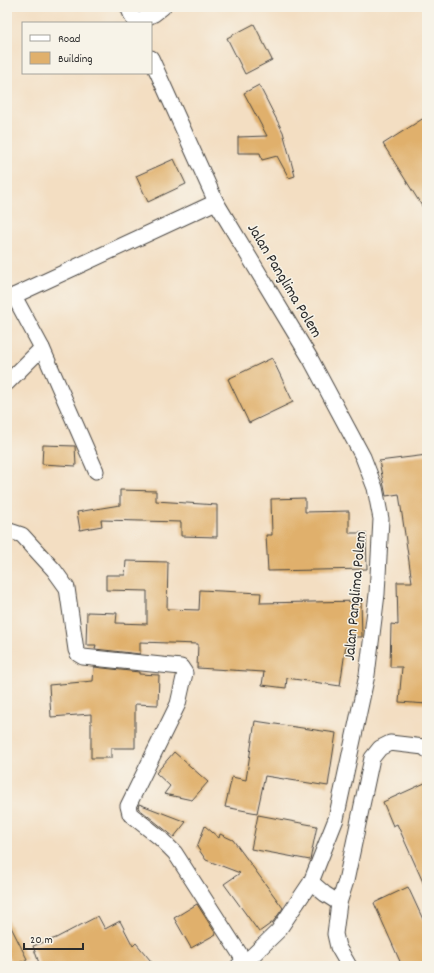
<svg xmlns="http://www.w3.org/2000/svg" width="434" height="973" viewBox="0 0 434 973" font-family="Dekko,sans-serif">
<rect width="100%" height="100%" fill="#f7f3e8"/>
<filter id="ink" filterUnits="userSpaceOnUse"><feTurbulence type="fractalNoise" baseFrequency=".025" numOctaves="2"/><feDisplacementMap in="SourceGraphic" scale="8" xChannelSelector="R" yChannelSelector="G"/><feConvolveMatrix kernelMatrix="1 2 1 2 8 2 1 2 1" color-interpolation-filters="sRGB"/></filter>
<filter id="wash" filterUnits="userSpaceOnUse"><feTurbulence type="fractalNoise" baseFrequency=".012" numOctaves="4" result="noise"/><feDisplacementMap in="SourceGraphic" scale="16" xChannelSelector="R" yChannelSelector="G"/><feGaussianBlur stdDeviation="0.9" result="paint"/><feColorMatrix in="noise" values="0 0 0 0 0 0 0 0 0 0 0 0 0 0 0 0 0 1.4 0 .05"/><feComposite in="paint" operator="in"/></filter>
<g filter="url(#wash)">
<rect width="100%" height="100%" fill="#f3dec2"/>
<g id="blocks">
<!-- building -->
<g fill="#e0b06c">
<path d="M254,24l18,36 -27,14 -18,-36z"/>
<path d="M259,85l24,47 12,44 -6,2 -12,-22 -15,4 -2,-7h-22v-16l29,-1 -23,-43z"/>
<path d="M427,116v98l-44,-70z"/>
<path d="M174,159l12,25 -38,18 -12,-26z"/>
<path d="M272,358l21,44 -44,21 -21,-44z"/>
<path d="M43,445l32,1 1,20 -34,-2z"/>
<path d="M427,455v249l-28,-2 3,-35h-12l1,-43 7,1 -1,-43h15l-13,-88 -13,2 -7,-35z"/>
<path d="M120,490l36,1v10l61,4v32l-36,-1v-14l-80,-2 1,6 -22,4 -3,-18 43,-7z"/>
<path d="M305,498v14l44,-1v22h17l1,36 -99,2 -2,-36h6l-1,-36z"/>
<path d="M126,561l42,1 -1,47 32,1 1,-20 61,3 -1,10 101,-2 1,36h-15l-7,49 -53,-8 -1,10 -24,-3 2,-13 -67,-4 1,-24 -58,-2v12l-45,-5 1,-4h-10l1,-33 30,1 -1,10 31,1v-33l-41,-1v-15h19z"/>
<path d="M94,667l45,5v2l20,1 -1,30 -23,-1v44h-24v10h-20v-44l-40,3 -2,-32 44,-4z"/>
<path d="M255,721l81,12 -8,53 -63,-10 -8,37 -32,-6 7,-30 14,3z"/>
<path d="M174,752l34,30 -16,18 -28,-6 6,-8 -14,-13z"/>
<path d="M427,782v109l-30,-67 -4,2 -10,-24z"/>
<path d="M139,804l47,18 -12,15 -36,-29z"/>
<path d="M258,815l59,11 -7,34 -59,-11z"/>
<path d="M205,826l14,12 1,-4 13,6 50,68 -10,14 -14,10 -35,-48 16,-11 -34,-13 -9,-13z"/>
<path d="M408,887l19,41v38h-25l-28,-63z"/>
<path d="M197,904l19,30 -25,14 -17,-30z"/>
<path d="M98,916l7,13 15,-8 13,25 3,-3 19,23h-115l-7,-20 23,-8z"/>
<path d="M7,919l20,40 -14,7 -6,-12z"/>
</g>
</g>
</g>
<g filter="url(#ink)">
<use href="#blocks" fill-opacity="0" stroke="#494642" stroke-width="1"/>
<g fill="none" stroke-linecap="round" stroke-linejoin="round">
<!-- street casing -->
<g stroke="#494642" stroke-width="17">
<g id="street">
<path d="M128,7l7,16"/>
<path d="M135,23l19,-9 9,-7"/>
<path d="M151,58l65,144 94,156 53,99 12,31 6,31 -4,75 -10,81 -31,144 -25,63 -33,49 -28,27 -12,8"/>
<path d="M14,296l28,52 54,123"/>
<path d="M7,299l209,-97"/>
<path d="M7,383l35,-35"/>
<path d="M7,530l15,5 32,35 13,18 9,62 2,4 5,3 98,10 4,6 -7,31 -50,102 2,8 29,23 16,16 70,109"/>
<path d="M311,882l14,12 14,9 7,-22 26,-123 8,-10 10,-5 34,4 3,3"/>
<path d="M339,903l-4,31 3,13 11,19"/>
</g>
</g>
<!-- street -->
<use href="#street" stroke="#fff" stroke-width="15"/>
</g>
</g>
<g text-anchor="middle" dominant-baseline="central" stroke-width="3" stroke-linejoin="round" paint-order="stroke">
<!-- street labels -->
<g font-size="16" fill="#2b2b2b" stroke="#f7f3e8">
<text transform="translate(284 281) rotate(59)">Jalan Panglima Polem</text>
<text transform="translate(356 596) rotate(-85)">Jalan Panglima Polem</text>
</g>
</g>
<!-- margin -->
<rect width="434" height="973" fill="none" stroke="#f7f3e8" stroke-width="24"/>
<!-- legend -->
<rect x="22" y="22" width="130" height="52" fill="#f7f3e8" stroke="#a5a39c"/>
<rect x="30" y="35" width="20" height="6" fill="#ffffff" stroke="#a5a39c"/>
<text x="58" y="42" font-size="12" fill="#2b2b2b">Road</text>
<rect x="30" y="52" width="20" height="12" fill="#e0b06c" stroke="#a5a39c"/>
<text x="58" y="62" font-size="12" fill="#2b2b2b">Building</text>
<!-- scale -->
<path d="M24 943v6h59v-6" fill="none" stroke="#2b2b2b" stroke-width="2"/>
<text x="30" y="943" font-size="12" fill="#2b2b2b" stroke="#f7f3e8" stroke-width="3" paint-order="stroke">20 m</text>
</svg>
